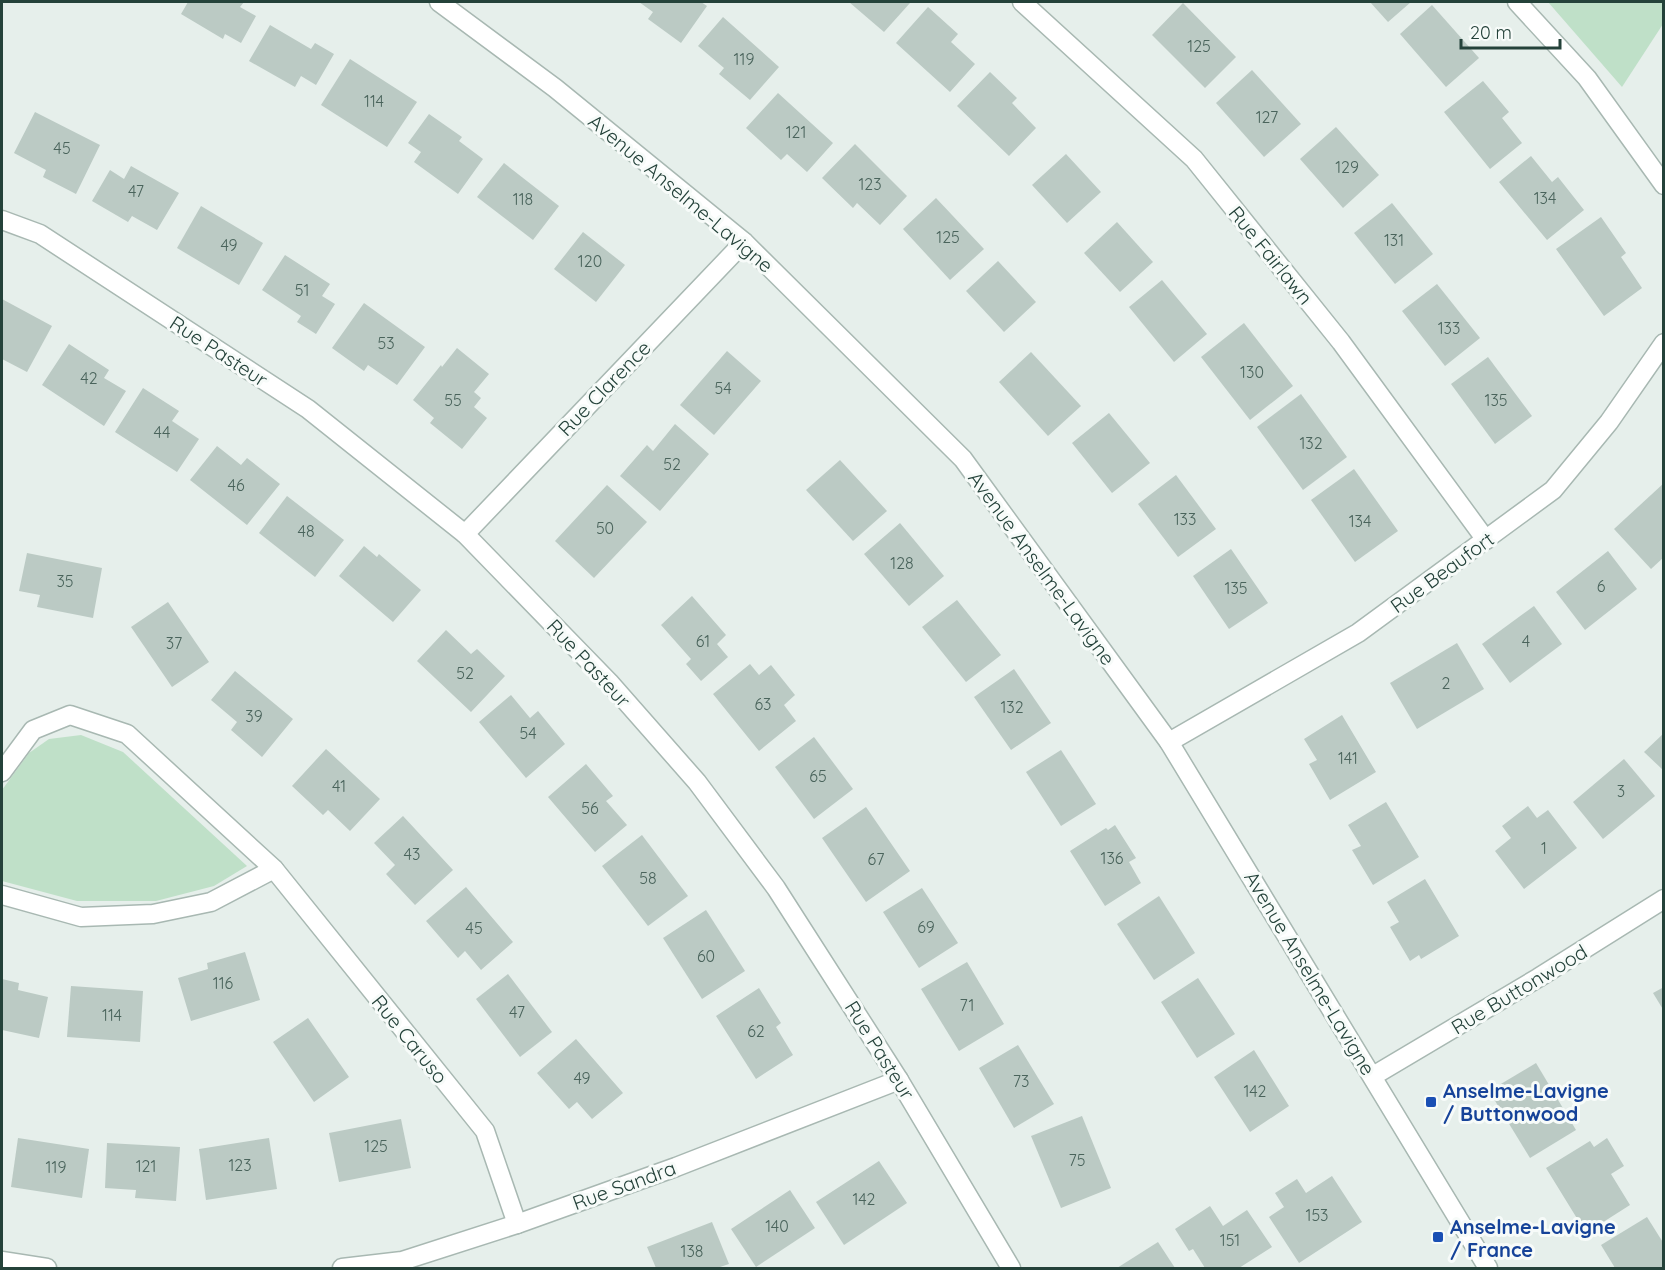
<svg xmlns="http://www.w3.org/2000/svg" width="1665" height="1270" viewBox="0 0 1665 1270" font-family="Quicksand,sans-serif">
<rect width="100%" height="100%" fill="#e6efeb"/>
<!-- green -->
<g fill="#bfe0c8">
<path d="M1548,2h115v22l-41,63z"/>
<path d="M81,735l42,17 124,114 -33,20 -58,15h-79l-75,-20v-91l27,-37 20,-14z"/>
</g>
<!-- building -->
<g fill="#bbcac4">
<path d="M188,2h56l-4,5 16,9 -15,27 -16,-9 -2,5 -42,-25z"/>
<path d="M639,2h62l6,4 -26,37 -33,-24 5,-7z"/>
<path d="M849,2h59l2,1 -26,29z"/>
<path d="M1370,2h41l-23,20z"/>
<path d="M1183,3l53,54 -31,31 -53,-53z"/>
<path d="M1432,5l47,53 -33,29 -46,-53z"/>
<path d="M928,7l30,27 -7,8 24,22 -25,28 -54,-49z"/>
<path d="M723,17l56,50 -29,33 -31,-26 5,-6 -26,-22z"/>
<path d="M270,25l41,24 4,-6 19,11 -18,31 -15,-9 -6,11 -46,-26z"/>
<path d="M350,59l67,43 -30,45 -66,-42z"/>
<path d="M1252,70l49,54 -37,33 -48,-54z"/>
<path d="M990,72l27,26 -5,5 24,25 -27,28 -52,-50z"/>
<path d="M1483,81l26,31 -7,6 20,25 -32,26 -46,-57z"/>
<path d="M778,93l55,50 -26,29 -20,-18 -6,6 -35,-32z"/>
<path d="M35,112l65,33 -24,49 -33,-17 3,-7 -32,-17z"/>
<path d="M429,114l33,23 -3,4 24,18 -25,35 -44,-32 7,-10 -13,-9z"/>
<path d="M1336,127l43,48 -36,33 -43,-49z"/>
<path d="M855,144l52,52 -27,29 -23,-22 -4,5 -31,-30z"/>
<path d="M1066,154l35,38 -34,31 -35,-38z"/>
<path d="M1531,156l21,26 6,-5 26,33 -37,30 -48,-58z"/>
<path d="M504,163l55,43 -26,34 -56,-43z"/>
<path d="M131,166l48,27 -22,37 -25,-14 -4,6 -36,-21 18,-31 14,9z"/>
<path d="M936,198l48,51 -34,31 -47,-51z"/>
<path d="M1392,203l41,51 -38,30 -41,-51z"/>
<path d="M201,206l62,37 -24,42 -62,-37z"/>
<path d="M1601,217l25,36 -5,4 21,31 -38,28 -48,-67z"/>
<path d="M1117,222l36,40 -33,30 -36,-39z"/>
<path d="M583,232l42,33 -29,37 -42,-33z"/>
<path d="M285,255l45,29 -8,12 13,8 -19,30 -19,-12 4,-6 -39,-26z"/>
<path d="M998,261l38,41 -32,30 -38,-41z"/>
<path d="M1162,280l45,54 -33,28 -45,-55z"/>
<path d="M1437,284l43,54 -35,28 -43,-55z"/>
<path d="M2,299l50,27 -25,46 -25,-13z"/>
<path d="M364,303l61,44 -28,38 -29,-20 -4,6 -32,-23z"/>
<path d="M1244,323l49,63 -43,34 -49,-63z"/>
<path d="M69,344l40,26 -5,8 22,13 -22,35 -62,-41z"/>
<path d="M457,348l32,26 -15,18 7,6 -7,9 13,11 -25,31 -32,-26 4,-5 -21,-18 28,-35 1,2z"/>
<path d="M727,351l34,30 -47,54 -34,-30z"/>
<path d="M1031,352l50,54 -33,30 -49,-54z"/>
<path d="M1488,357l44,59 -37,28 -44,-60z"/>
<path d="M143,388l36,23 -7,10 27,18 -22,33 -62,-40z"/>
<path d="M1301,394l46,63 -44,33 -46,-63z"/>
<path d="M1109,413l41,50 -38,30 -40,-50z"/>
<path d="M675,424l34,30 -49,57 -40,-35 27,-31 6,6z"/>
<path d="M217,446l24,19 6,-7 33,26 -33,41 -57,-45z"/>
<path d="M840,460l47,51 -34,30 -47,-51z"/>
<path d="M1354,469l44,62 -43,31 -44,-62z"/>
<path d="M1176,475l40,54 -38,28 -40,-53z"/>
<path d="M1664,483v74l-13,12 -37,-40z"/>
<path d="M607,485l40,37 -53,56 -39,-37z"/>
<path d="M287,496l57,44 -29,37 -56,-44z"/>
<path d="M900,523l44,53 -35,30 -45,-52z"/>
<path d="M364,546l13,11 2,-3 42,36 -28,32 -54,-46z"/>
<path d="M1231,549l37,54 -39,26 -36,-53z"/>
<path d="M1608,551l29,38 -52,41 -29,-38z"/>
<path d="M27,553l75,15 -9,50 -56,-11 3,-12 -21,-4z"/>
<path d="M692,596l34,39 -9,9 11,13 -27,24 -15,-17 5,-5 -30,-34z"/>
<path d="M957,600l44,55 -35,27 -44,-55z"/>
<path d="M168,602l41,60 -37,25 -41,-60z"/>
<path d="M1534,606l28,38 -52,39 -28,-39z"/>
<path d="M446,630l25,24 6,-5 28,27 -34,36 -54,-51z"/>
<path d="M1457,643l27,46 -67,40 -27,-46z"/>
<path d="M750,664l9,11 12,-10 24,30 -11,10 12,16 -37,30 -46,-57z"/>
<path d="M1014,669l37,54 -40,27 -37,-53z"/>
<path d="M235,671l58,48 -31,38 -31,-27 6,-8 -26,-22z"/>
<path d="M511,695l19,23 8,-7 27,33 -39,34 -47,-56z"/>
<path d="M1342,715l34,57 -46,28 -21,-36 8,-4 -13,-21z"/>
<path d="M1664,733v38l-20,-19z"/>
<path d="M814,737l39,52 -39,30 -39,-52z"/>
<path d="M326,749l54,50 -30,32 -22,-21 -5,5 -31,-29z"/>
<path d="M1061,750l35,54 -35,22 -35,-54z"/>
<path d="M1624,759l31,37 -52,43 -30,-37z"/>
<path d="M586,764l27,32 -7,5 21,24 -32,27 -47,-55z"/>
<path d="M1386,802l33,55 -46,28 -21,-35 9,-4 -13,-21z"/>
<path d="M1528,806l9,12 11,-8 29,38 -53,41 -29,-38 16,-13 -9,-12z"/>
<path d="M866,807l44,64 -44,31 -44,-64z"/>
<path d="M403,816l50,54 -38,35 -29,-31 9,-9 -21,-22z"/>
<path d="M1115,825l21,33 -7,4 12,21 -36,23 -35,-55 36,-23 2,2z"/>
<path d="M642,835l46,61 -40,30 -46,-60z"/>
<path d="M1425,879l34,57 -38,23 -2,-4 -9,6 -20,-34 9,-5 -12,-20z"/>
<path d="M466,887l47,55 -32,28 -16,-19 -7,7 -32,-37z"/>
<path d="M922,888l36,55 -39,25 -36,-56z"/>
<path d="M1159,896l36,57 -41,27 -37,-56z"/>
<path d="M706,910l39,61 -43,28 -39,-61z"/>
<path d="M245,952l15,48 -69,21 -13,-43 30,-9 -1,-6z"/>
<path d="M967,962l37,62 -45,27 -38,-62z"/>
<path d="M508,974l44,58 -32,25 -44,-58z"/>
<path d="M1198,978l37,56 -38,24 -36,-56z"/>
<path d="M2,979l17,4 -1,7 30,7 -9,41 -37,-8z"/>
<path d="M71,986l72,5 -3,51 -73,-5z"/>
<path d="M1664,987v24l-11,-18z"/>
<path d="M759,988l22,35 -5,4 17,28 -37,24 -40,-63z"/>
<path d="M308,1018l41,59 -35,25 -41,-60z"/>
<path d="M576,1039l47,54 -31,26 -15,-17 -8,7 -32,-36z"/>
<path d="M1018,1045l36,59 -40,24 -35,-60z"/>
<path d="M1254,1050l35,56 -39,26 -36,-55z"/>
<path d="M1536,1063l40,67 -46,28 -41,-67z"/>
<path d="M1082,1116l29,72 -50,20 -30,-72z"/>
<path d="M401,1119l10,49 -72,14 -10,-49z"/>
<path d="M18,1138l71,11 -7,49 -71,-11z"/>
<path d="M269,1138l8,51 -71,11 -7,-51z"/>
<path d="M1607,1138l17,28 -13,8 19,31 -44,28 -40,-65 44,-27 4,6z"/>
<path d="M107,1143l73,4 -4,54 -41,-3 1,-8 -31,-2z"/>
<path d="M879,1161l28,42 -63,42 -28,-43z"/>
<path d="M1332,1176l30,46 -63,41 -30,-46 15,-10 -9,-14 22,-14 9,14z"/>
<path d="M790,1190l25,38 -59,39 -25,-38z"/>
<path d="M1210,1206l13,20 24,-16 25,37 -33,21h-34l-12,-19 -4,2 -14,-22z"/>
<path d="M1647,1217l17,27v24h-49l-14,-23z"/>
<path d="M712,1222l17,42 -12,4h-61l-9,-21z"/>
<path d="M1158,1242l17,26h-58z"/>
</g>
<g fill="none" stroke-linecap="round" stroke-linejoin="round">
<!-- minor casing -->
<g stroke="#a8b8b2" stroke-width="21">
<g id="minor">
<path d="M1022,2l172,157 147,183 145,198"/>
<path d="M1517,2l70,76 77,107"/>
<path d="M2,220l38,14 268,175 157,125 144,148 88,100 79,106 123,192 112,188"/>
<path d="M465,534l279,-292"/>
<path d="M1169,742l189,-109 195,-143 56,-68 55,-79"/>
<path d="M2,772l31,-42 37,-15 57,19 147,135 211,262 32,93"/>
<path d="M2,895l79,22 72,-3 58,-12 63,-33"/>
<path d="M1373,1076l165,-98 126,-79"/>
<path d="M2,1261l45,7"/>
<path d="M342,1268l60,-7 115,-37 159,-57 223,-87"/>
</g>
</g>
<!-- tertiary casing -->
<g stroke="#a8b8b2" stroke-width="21">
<path id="tertiary" d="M439,2l116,86 189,154 219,217 206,283 319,526"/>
</g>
<!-- minor -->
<use href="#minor" stroke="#fff" stroke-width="18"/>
<!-- tertiary -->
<use href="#tertiary" stroke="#fff" stroke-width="18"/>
</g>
<!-- markers -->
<g fill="#1a4fb4" stroke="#f7fbf9" stroke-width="2">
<rect x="1425" y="1096" width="12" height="12" rx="3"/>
<rect x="1432" y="1231" width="12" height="12" rx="3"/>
</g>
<g text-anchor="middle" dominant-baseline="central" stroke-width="6" stroke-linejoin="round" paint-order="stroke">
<!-- number labels -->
<g font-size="16" fill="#4a645c">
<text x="1199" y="46">125</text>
<text x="744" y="59">119</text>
<text x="374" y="101">114</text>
<text x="1267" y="117">127</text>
<text x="796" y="132">121</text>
<text x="62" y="148">45</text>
<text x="1347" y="167">129</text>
<text x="870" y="184">123</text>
<text x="136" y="191">47</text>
<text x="1545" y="198">134</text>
<text x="523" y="199">118</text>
<text x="948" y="237">125</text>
<text x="1394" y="240">131</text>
<text x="229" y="245">49</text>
<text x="590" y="261">120</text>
<text x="302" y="290">51</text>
<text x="1449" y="328">133</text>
<text x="386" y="343">53</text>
<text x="1252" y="372">130</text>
<text x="89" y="378">42</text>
<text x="723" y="388">54</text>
<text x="453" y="400">55</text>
<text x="1496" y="400">135</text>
<text x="162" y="432">44</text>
<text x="1311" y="443">132</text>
<text x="672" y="464">52</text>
<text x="236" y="485">46</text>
<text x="1185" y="519">133</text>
<text x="1360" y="521">134</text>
<text x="605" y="528">50</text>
<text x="306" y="531">48</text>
<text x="902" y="563">128</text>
<text x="65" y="581">35</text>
<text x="1601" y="586">6</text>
<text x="1236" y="588">135</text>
<text x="703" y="641">61</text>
<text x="1526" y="641">4</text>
<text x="174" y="643">37</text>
<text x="465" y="673">52</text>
<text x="1446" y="683">2</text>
<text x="763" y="704">63</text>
<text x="1012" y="707">132</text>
<text x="254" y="716">39</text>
<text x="528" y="733">54</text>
<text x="1348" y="758">141</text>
<text x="818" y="776">65</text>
<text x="339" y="786">41</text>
<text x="1621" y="791">3</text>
<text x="590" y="808">56</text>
<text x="1544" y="848">1</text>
<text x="412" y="854">43</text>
<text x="1112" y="858">136</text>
<text x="876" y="859">67</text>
<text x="648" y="878">58</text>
<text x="926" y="927">69</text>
<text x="474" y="928">45</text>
<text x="706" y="956">60</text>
<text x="223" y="983">116</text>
<text x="967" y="1005">71</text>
<text x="517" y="1012">47</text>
<text x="112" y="1015">114</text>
<text x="756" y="1031">62</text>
<text x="582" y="1078">49</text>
<text x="1021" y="1081">73</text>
<text x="1255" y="1091">142</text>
<text x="376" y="1146">125</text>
<text x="1077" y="1160">75</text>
<text x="240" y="1165">123</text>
<text x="146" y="1166">121</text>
<text x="56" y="1167">119</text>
<text x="864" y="1199">142</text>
<text x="1317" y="1215">153</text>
<text x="777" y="1226">140</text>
<text x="1230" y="1240">151</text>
<text x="692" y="1251">138</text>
</g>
<!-- street labels -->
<g font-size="20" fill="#24423a" stroke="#f7fbf9">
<text transform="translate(681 193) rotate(40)">Avenue Anselme-Lavigne</text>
<text transform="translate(1271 255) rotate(51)">Rue Fairlawn</text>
<text transform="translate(219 351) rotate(33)">Rue Pasteur</text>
<text transform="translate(604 388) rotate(-46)">Rue Clarence</text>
<text transform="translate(1042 568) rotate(54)">Avenue Anselme-Lavigne</text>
<text transform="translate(1442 572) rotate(-36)">Rue Beaufort</text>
<text transform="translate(589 663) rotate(47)">Rue Pasteur</text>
<text transform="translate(1310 973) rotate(59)">Avenue Anselme-Lavigne</text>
<text transform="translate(1519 989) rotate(-31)">Rue Buttonwood</text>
<text transform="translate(410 1039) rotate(51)">Rue Caruso</text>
<text transform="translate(880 1050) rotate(58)">Rue Pasteur</text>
<text transform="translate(624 1185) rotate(-20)">Rue Sandra</text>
</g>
<!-- transit labels -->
<g font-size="20" font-weight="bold" fill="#164399" stroke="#f7fbf9" text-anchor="start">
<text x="1443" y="1090">Anselme-Lavigne<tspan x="1443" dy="23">/ Buttonwood</tspan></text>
<text x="1450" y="1226">Anselme-Lavigne<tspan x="1450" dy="23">/ France</tspan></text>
</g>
</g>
<!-- border -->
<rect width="1665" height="1270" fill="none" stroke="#24423a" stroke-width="6"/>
<!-- scale -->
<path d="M1461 39v9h99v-9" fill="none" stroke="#24423a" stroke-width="3"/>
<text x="1470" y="39" font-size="18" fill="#24423a" stroke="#f7fbf9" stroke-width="4.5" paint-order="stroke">20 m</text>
</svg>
